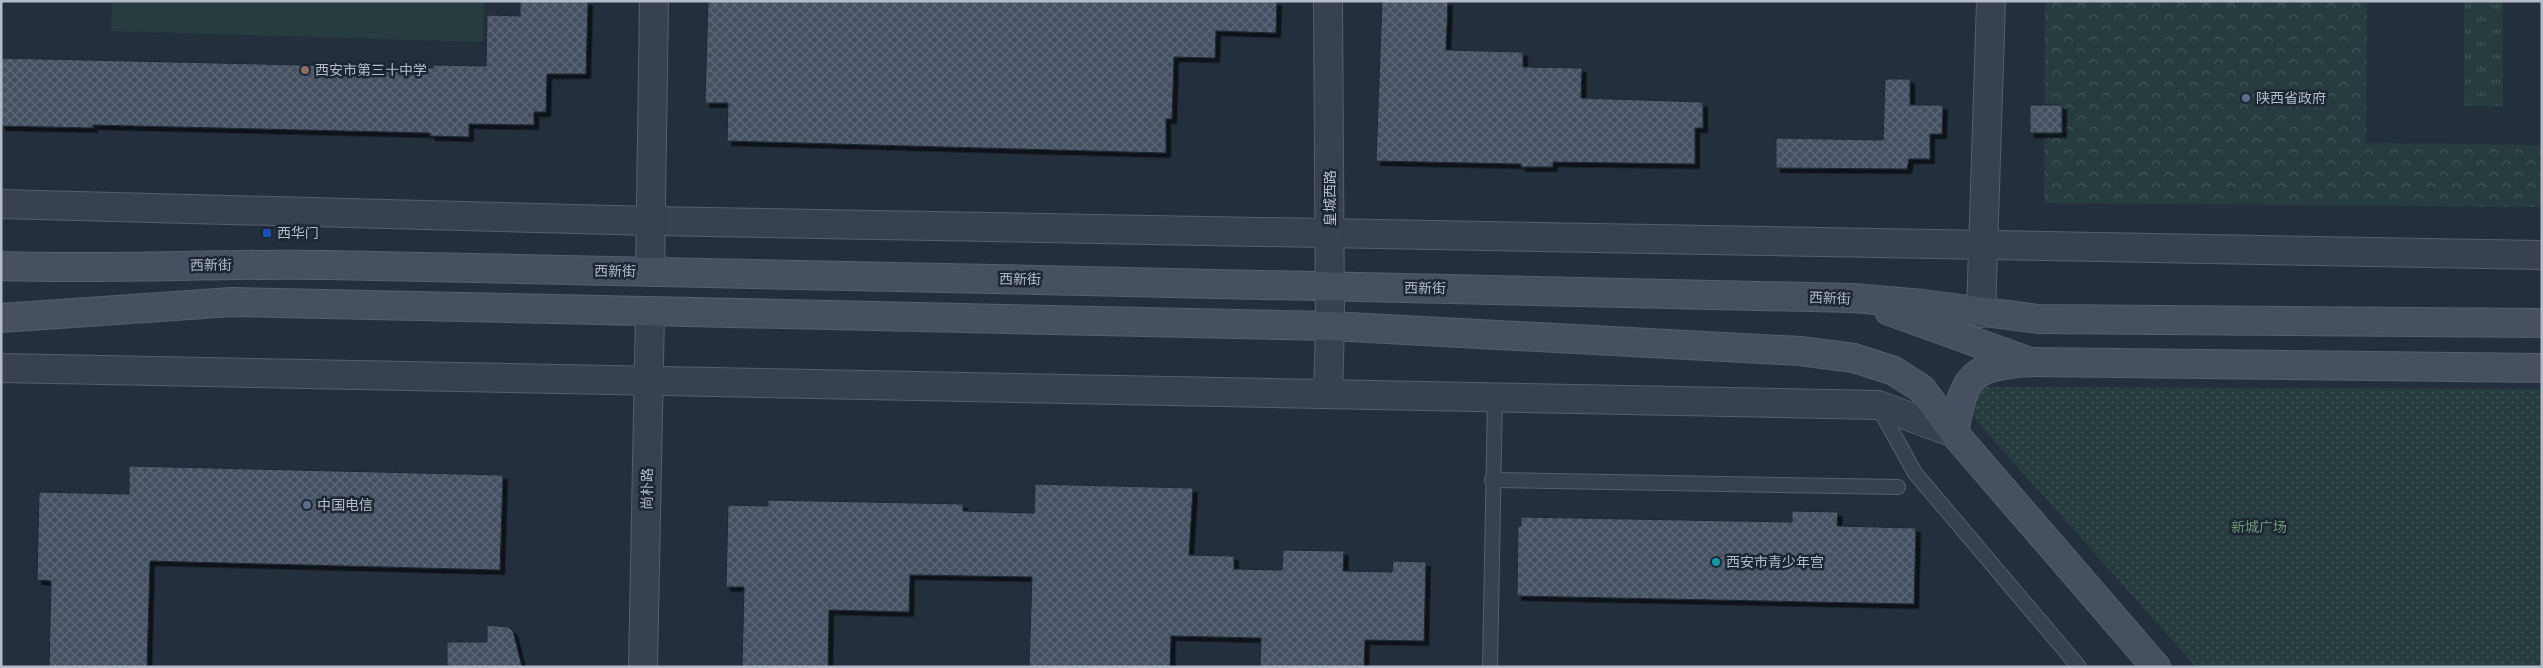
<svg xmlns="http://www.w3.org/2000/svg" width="2543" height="668" viewBox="0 0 2543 668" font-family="'DejaVu Sans','Noto Sans SC',sans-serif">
<defs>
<pattern id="grass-tufts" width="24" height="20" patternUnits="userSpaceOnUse" patternTransform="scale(1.25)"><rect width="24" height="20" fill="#263c3f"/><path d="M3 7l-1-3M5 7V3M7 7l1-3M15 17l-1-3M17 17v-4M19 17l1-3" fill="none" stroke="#435659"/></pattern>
<pattern id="forest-crowns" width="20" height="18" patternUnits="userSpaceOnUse" patternTransform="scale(1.25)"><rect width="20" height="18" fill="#263c3f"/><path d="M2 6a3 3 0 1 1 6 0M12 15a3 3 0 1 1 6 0" fill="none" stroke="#435659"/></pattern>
<pattern id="park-dots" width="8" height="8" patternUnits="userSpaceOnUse" patternTransform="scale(1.25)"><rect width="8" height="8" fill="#263c3f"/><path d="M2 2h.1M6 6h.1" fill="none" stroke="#435659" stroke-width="1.8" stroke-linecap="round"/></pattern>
<pattern id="building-cross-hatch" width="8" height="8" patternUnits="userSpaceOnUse" patternTransform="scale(1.25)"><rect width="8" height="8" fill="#455162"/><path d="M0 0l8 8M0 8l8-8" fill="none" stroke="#5d6877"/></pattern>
<filter id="shadow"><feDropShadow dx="4.5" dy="4.5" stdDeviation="0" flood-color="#0009"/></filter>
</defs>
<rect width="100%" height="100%" fill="#242f3e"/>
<!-- grass -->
<rect fill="url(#grass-tufts)" x="2464" y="1" width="39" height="105"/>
<!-- forest -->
<path fill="url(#forest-crowns)" d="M2045,1h322l-1,142 176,2v62l-498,-4z"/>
<!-- park -->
<path fill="url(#park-dots)" d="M1976,387l566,2v278h-346l-223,-250z"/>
<!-- pitch -->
<path fill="#263c3f" d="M112,1h372l-1,41 -372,-11z"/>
<!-- building -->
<g fill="url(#building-cross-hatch)" stroke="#1f2835" filter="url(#shadow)">
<path d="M520,1h68l-2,73h-39l-1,38h-12v13l-65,-1v13l-39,-1v-3l-337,-8v3l-92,-2v-68l432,10v-3l53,1 1,-51 33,1z"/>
<path d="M708,1h569l-1,32 -60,-2 -1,27 -41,-1 -2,62h-6v34l-439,-12 1,-38h-23z"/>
<path d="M1382,1h66l-2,49 77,2v15l59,1 -1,30 122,4v26h-8v36l-142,-2v5h-32v-3l-145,-3z"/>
<path d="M1885,79h25v26h33l-1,29h-12v25h-21l-2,10 -131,-1v-30l107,2z"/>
<rect x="2030" y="105" width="32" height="28"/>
<path d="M129,466l374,9 -3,95 -350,-9 -3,106h-98l2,-86 -14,-1 2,-88 90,2z"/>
<path d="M1035,484l158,4 -4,67 45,1v13l48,1 1,-20 61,1 -1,20 49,1 1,-11 33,1 -2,79 -59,-1 -1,27h-104l1,-29 -90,-2 -1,31h-141l3,-90 -122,-2 -1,37 -80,-2 -1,57h-86l2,-80h-18l2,-82 40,1v-6l195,4v7l71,2z"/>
<path d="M1792,511l46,1 -1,14 79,2 -2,76 -397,-8 1,-70h3v-9l271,5z"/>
<path d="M487,625l21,2 5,4 9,36h-75v-25h40z"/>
</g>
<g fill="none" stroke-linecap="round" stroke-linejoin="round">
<!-- service casing -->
<g stroke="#565f6c" stroke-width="16">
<g id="service">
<path d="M1879,408l36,65 164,194"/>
<path d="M1492,480l406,7"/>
<path d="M1490,667l5,-271"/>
</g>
</g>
<!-- minor casing -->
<g stroke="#565f6c" stroke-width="30">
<g id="minor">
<path d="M1,204l651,17 1890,34"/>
<path d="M650,272l4,-271"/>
<path d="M1981,313l10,-312"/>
<path d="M1,368l1877,37 76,28"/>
<path d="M643,667l7,-356"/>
</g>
</g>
<!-- tertiary casing -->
<g stroke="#565f6c" stroke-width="30">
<path id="tertiary" d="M1328,394l2,-68 -2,-325"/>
</g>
<!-- secondary casing -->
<g stroke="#565f6c" stroke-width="30">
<g id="secondary">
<path d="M1,266c109,4 217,-3 326,-1 509,11 1017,21 1526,33l70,6 115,15 504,4"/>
<path d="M1889,311l136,49"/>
<path d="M1,318l231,-16 1098,24 470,25 54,7 40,13 28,18 32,44 202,234"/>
<path d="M1954,433c10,-58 17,-67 77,-71l511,6"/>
</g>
</g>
<!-- service -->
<use href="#service" stroke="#38414e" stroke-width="14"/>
<!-- minor -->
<use href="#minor" stroke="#38414e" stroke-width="28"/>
<!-- tertiary -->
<use href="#tertiary" stroke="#38414e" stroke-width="28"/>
<!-- secondary -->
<use href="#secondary" stroke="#465061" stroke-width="28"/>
</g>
<!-- markers -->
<circle fill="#8d6e63" stroke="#1d2633" stroke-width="2" cx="305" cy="70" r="5"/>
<g fill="#5c6f8a" stroke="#1d2633" stroke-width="2">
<circle cx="2246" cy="98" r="5"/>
<circle cx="307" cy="505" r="5"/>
</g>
<rect fill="#1a4fb4" stroke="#1d2633" stroke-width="2" x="262" y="228" width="10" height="10" rx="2.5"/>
<circle fill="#0f9aa8" stroke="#1d2633" stroke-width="2" cx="1716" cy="562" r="5"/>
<g text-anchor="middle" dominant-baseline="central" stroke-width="5" stroke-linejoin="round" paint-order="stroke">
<!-- poi labels -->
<g font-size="14" fill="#b4bcc9" stroke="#1d2633" text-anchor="start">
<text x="315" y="70">西安市第三十中学</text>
<text x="2256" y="98">陕西省政府</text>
<text x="277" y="233">西华门</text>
<text x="317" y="505">中国电信</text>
<text x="1726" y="562">西安市青少年宫</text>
</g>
<!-- street labels -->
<g font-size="14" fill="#b4bcc9" stroke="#1d2633">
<text transform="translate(1330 198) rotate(-90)">皇城西路</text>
<text transform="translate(211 265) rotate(-1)">西新街</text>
<text transform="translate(615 271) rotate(1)">西新街</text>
<text transform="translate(1020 279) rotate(1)">西新街</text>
<text transform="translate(1425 288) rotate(1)">西新街</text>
<text transform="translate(1830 298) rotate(2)">西新街</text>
<text transform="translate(647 489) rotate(-89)">尚朴路</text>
</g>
<!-- park labels -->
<g font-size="14" fill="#6b9a76" stroke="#1d2633">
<text x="2259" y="527">新城广场</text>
</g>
</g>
<!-- border -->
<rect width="2543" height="668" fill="none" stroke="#b4bcc9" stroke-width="5"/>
</svg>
